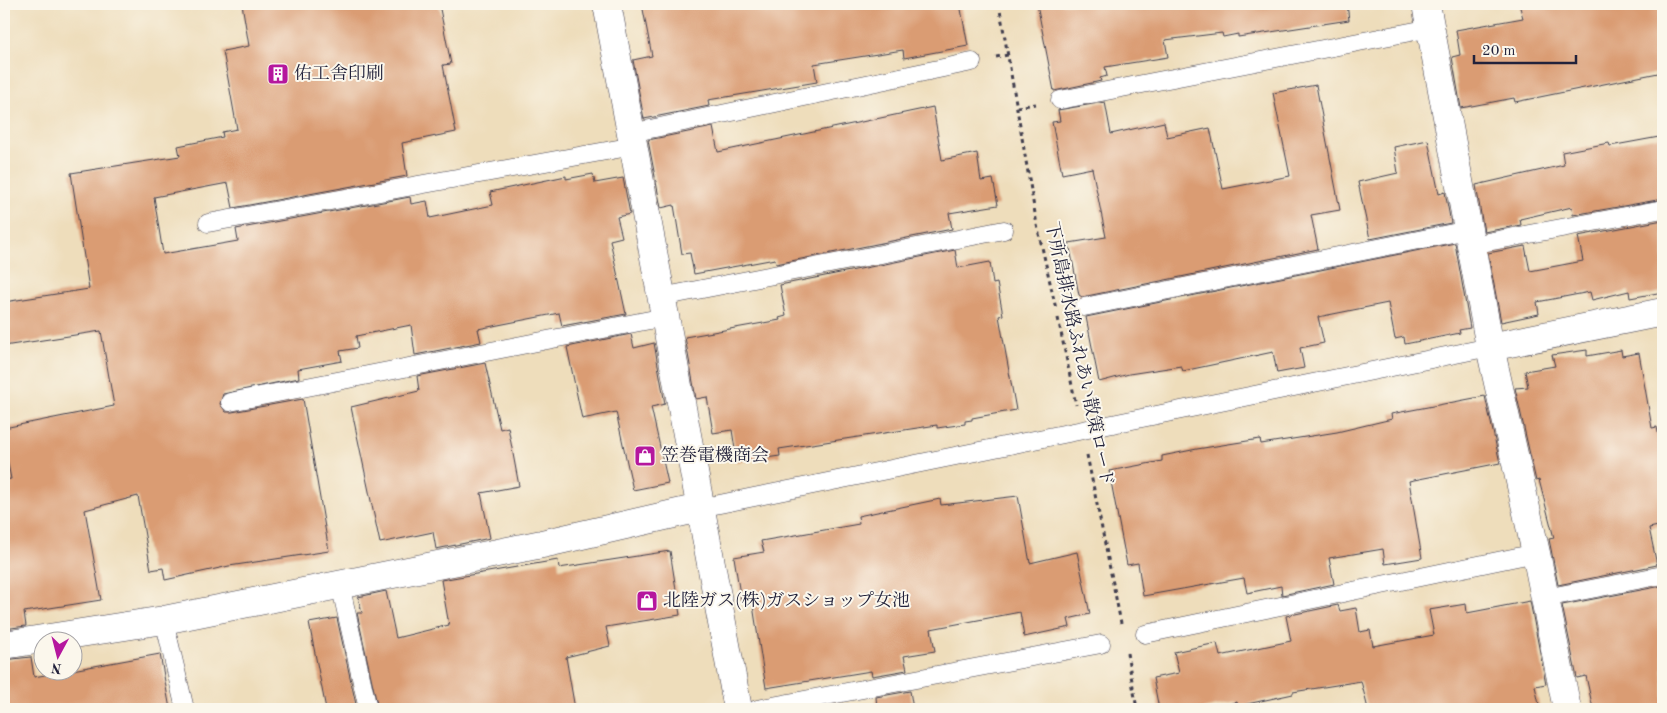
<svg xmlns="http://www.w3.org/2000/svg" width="1667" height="713" viewBox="0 0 1667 713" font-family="'Old Standard TT','Noto Serif JP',serif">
<rect width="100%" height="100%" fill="#fbf7ec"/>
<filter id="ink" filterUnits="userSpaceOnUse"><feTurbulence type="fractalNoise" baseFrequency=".02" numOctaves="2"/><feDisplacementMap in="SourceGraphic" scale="10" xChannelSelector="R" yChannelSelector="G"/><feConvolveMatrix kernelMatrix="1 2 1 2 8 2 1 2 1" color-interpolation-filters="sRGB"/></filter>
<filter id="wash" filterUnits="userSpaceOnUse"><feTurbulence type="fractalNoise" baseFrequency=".0096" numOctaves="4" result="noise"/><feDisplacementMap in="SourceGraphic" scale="20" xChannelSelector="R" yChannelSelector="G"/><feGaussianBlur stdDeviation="1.12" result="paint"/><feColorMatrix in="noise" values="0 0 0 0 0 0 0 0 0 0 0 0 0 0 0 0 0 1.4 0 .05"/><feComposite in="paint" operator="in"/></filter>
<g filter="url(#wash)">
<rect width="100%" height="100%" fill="#edb"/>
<g id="blocks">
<!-- building -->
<g fill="#da9c73">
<path d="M242,4h197l12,60 -8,1 13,67 -54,11 5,33 -174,32 -5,-25 -74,14 9,57 75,-13 -2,-12 174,-32 1,7 16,-3 3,17 63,-13 -3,-13 76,-16v3l27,-5 2,9 28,-5 7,36 -13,3 5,20 -12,3 16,74 -64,12 -3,-13 -81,16 3,13 -66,13 -4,-30 -55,11 2,12 -18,3 2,10 -44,8 1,9 -76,16 -3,10 6,8h6l71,-13 26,152 -100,15 -64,14 -2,-12 -12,2 -13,-74 -53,14 16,90 -77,12 2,14 -22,3v-149l7,-1 -7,-36v-15l110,-22 -13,-75 -97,15v-44l85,-13 -18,-116 109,-17 -2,-10 45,-9 -1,-5 15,-3 -14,-78 26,-5z"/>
<path d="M642,4h318l8,42 -64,12 -1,-8 -89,14 3,18 -109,18 1,6 -65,13 -11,-59 19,-4z"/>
<path d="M1037,4h310l2,16 -111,17v-3l-15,3 -1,-4 -57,7 3,17 -63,10 2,9 -7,2 1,3 -47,10z"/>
<path d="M1519,4h144v68l-148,30 -1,-4 -53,10 -9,-51 8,-2 -4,-25 67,-12z"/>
<path d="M1316,85l24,125 -29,5 7,34 -236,48 -3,-2 -10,-52 37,-6 -14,-69 -30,6 -10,-52 8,-1 -2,-11 47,-8 6,32 53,-12 3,15 43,-9 13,61 67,-13 -17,-83z"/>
<path d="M933,107l9,53 35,-7 4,28 12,-2 5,26 -49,8 3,16 -176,35 -1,-5 -81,15 -4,-21 -8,1 -8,-49 -13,3 -13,-68 65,-13 5,25z"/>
<path d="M1659,137l4,24v38l-90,16 -1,-8 -52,12 1,6 -37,7 -8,-47 88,-20 -2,-13 47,-9 1,3z"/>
<path d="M1428,140l11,54 6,-2 6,31 -81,16 -12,-57 40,-9 -4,-26z"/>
<path d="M1663,220v72l-33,6 -1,-7 -37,9 -2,-8 -53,10 2,12 -38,8 -13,-69 37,-7 5,25 53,-10 -5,-25z"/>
<path d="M1455,243l15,85 -11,2 1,3 -55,11 -1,-7 -9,2 -7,-36 -70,14 6,26 -24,5 4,20 -27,5 -4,-21 -90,19 -2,-5 -52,8 -30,8 -13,-65z"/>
<path d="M955,250l3,18 32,-6 3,22 4,-1 6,32 -4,1 17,94 -44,8v2l-7,1v3l-28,4v-3l-158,24 1,7 -43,6 -5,-32 -19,3 -6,-36 -11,2 -11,-62 95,-17 -1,-2 7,-2 -6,-31z"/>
<path d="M631,334l3,14 20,-5 11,61 -14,3 17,76 -35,7 -17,-78 -34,7 -15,-72z"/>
<path d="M1587,350v6l34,-6 1,6 17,-3 13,75 5,-1 6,32v66l-14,3 8,37 -99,20 -9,-46 5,-1 -15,-58 -3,1 -21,-93 13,-1 -3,-16 30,-5 -3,-11z"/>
<path d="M485,363l15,66 8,-2 11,59 -38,7 9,45 -54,11 -3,-17 -53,11 -29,-136 68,-16 -2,-15z"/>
<path d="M1485,396l15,67 -91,18 13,77 -37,6 -2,-15 -54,9 5,26 -52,11 -1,-9 -34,7 -3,-15 -101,18 -5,-33 -11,2 -18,-94 53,-10v-5l35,-7 63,-10 1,5 76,-12 55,-13 -1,-5z"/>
<path d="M1018,496l12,67 47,-11 13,62 -22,5 2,8 -46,10 -4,-25 -84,16 -5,1 4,22 -31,5 3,14 -35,6 -1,-5 -105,17 -14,-89 -11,2 -7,-44 30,-5 -3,-11 98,-17 -1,-8 82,-17 1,6z"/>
<path d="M670,551l10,64 -74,12 4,19 -44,11 9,52h-197l-21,-96h5l-4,-16 28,-6 10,47 53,-13 -8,-45 117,-20 1,8z"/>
<path d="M1662,586l1,123h-70l-7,-33 -9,2 -15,-73z"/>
<path d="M1530,601l16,83 -11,2 5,23h-172l-7,-28 -68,11v2l-55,12 -1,-4 -34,7h-44l-6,-31 26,-5 -5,-21 43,-9 3,13 71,-15 -5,-25 52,-11 2,6 16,-3 4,24 10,-2 3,16 61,-11 -5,-25 37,-6 1,9z"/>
<path d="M337,618l20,91h-31l-17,-86z"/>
<path d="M160,654l10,55h-166v-49l27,-3 3,20z"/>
<path d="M910,691l3,18h-36l-1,-12z"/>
</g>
</g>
</g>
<g filter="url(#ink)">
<use href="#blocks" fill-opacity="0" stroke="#413e4e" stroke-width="1"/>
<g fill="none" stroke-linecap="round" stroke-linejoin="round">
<!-- lane casing -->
<g stroke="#413e4e" stroke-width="19">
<g id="lane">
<path d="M1060,100l371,-72"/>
<path d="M631,133l341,-71"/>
<path d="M208,223l426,-77"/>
<path d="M1471,245l192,-36"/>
<path d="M661,297l343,-67"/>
<path d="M1084,307l384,-77"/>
<path d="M230,402l435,-85"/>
<path d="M700,508l790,-161"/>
<path d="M340,584l28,125"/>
<path d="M1545,598l118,-23"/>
<path d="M164,620l21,89"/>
<path d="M1145,634l391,-81"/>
<path d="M757,709l344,-65"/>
</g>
</g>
<!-- street casing -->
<g stroke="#413e4e" stroke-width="29">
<g id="street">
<path d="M607,4l131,705"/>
<path d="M1426,4l64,343 46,206 31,156"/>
<path d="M1490,347l173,-35"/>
<path d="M4,645l160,-25 378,-76 158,-36"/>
</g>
</g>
<!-- path -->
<g stroke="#413e4e" stroke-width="3" stroke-dasharray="4 4" stroke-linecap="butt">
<path d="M999,4l38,221 19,84"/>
<path d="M996,57l12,-2"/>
<path d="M1017,107l19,-3"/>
<path d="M1058,318l18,87"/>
<path d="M1087,455l34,168"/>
<path d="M1127,653l10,56"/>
</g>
<!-- lane -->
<use href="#lane" stroke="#fff" stroke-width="18"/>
<!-- street -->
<use href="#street" stroke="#fff" stroke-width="28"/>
</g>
</g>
<!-- icons -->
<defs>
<g id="building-square" transform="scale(1.125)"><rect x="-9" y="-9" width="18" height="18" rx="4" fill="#b5179e" stroke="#fbf7ec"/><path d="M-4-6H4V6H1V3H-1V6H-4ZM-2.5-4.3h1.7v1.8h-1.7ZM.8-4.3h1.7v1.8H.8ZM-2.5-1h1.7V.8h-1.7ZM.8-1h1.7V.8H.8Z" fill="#fff"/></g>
<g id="shop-square" transform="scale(1.125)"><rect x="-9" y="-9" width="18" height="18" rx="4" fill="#b5179e" stroke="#fbf7ec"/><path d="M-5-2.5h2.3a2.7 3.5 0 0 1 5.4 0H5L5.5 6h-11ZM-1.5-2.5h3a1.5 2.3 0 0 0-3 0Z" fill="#fff"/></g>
</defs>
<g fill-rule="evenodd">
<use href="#building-square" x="278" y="74"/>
<use href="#shop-square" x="645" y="456"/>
<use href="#shop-square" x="647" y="601"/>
</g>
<g text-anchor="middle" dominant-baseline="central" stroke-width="4" stroke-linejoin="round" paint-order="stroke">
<!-- poi labels -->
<g font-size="18" fill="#22223b" stroke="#fbf7ec" text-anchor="start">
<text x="294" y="74">佑工舎印刷</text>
<text x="661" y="456">笠巻電機商会</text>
<text x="663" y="601">北陸ガス(株)ガスショップ女池</text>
</g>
<!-- street labels -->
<g font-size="18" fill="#22223b" stroke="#fbf7ec">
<text transform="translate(1079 354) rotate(78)">下所島排水路ふれあい散策ロード</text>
</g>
</g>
<!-- margin -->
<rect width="1667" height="713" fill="none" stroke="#fbf7ec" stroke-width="20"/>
<!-- north arrow -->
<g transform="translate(58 656) rotate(187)"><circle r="24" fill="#fbf7ec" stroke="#a4a2a5"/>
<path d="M0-4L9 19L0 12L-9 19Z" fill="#b5179e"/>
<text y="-8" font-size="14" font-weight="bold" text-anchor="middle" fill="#22223b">N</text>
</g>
<!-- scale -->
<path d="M1474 55v8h102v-8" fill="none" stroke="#22223b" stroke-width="2.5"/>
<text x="1482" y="55" font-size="15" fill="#22223b" stroke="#fbf7ec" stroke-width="4" paint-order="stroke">20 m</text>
</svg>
